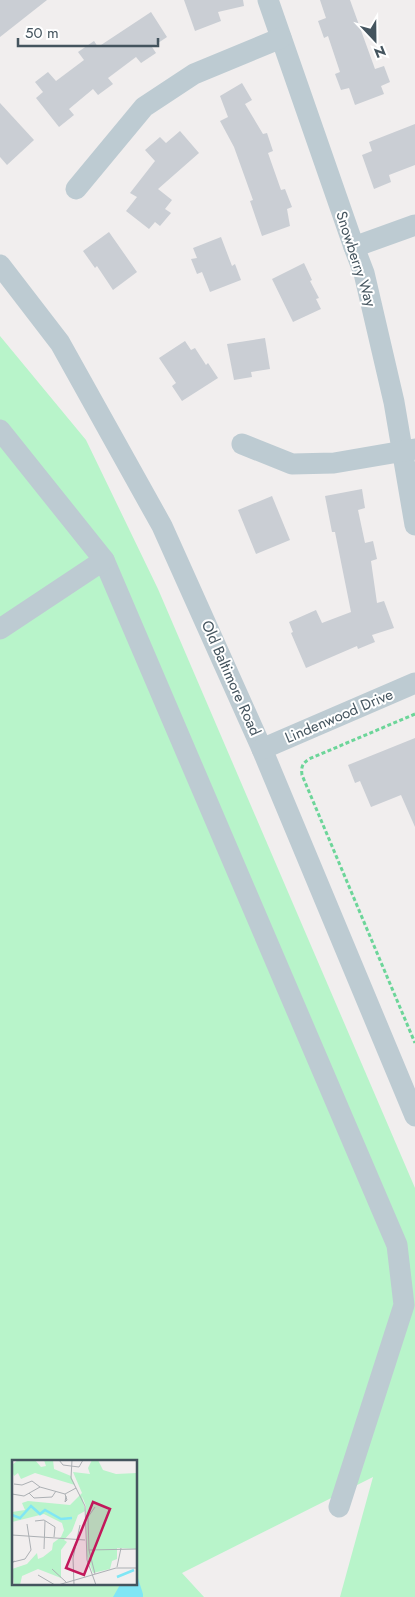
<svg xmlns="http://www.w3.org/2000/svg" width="415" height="1597" viewBox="0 0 415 1597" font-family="Jost,sans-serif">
<rect width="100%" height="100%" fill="#f1eeee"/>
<!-- green -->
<path fill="#b8f4ca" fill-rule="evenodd" d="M0,336l86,104 72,149 257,599v409h-75l33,-120 -191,96 22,24h-204zM14,1461h122v122h-122z"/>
<!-- water -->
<path fill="#80e6f5" d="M136,1572l7,22v3h-30l8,-14h15z"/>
<!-- building -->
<g fill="#caced4">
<path d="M0,0h47l-47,37z"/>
<path d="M184,0h59l1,6 -26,6 3,9 -26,10z"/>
<path d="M320,0h30l25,69 9,-3 6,16 -9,4 3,8 -29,11 -6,-17 -8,2 -6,-16 5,-2 -12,-36 -4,2 -6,-17 8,-3z"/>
<path d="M151,12l16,25 -15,10 4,6 -15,10 -5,-6 -28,21 5,6 -15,11 -5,-6 -24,20 5,6 -15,12 -23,-29 7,-6 -8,-10 13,-10 8,9 28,-21 -6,-8 16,-11 4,6z"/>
<path d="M242,83l10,17 -7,4 18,30 4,-1 6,18 -5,2 13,37 4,-1 7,18 -5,2 3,17 -28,10 -12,-35 3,-1 -19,-53 -14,-26 8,-4 -8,-21z"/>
<path d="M0,103l34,37 -27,25 -7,-8z"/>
<path d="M415,124v41l-26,10 2,7 -17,7 -12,-34 10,-4 -3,-9z"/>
<path d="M180,131l19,22 -41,36 14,11 -7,9 6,4 -11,13 -5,-4 -6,7 -23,-18 11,-14 -7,-4 25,-32 -10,-11 15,-13 6,6z"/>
<path d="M109,232l28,40 -24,18 -16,-24 -2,2 -12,-17z"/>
<path d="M221,237l11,29 3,-2 6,16 -31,12 -8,-20 -5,2 -6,-15 6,-1 -4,-10z"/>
<path d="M304,263l8,17 -2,1 9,17 -3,1 5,10 -28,13 -21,-43z"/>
<path d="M265,338l5,31 -19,3 1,5 -18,3 -7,-36z"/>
<path d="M185,341l6,9 4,-2 11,17 2,-2 10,15 -36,23 -10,-15 4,-3 -17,-25z"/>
<path d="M362,489l3,19 -7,2 7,33 8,-2 4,18 -6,2 6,42 7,-2 10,27 -22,7 3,7 -17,7 -1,-3 -51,22 -15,-35 2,-1 -4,-10 27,-12 6,13 29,-11 -16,-80h-3l-7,-36z"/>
<path d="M272,496l18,44 -34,14 -18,-44z"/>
<path d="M415,738v89l-14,-32 -30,12 -11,-26 -5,2 -7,-18z"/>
</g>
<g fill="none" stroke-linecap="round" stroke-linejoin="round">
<!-- path -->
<path stroke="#6cd599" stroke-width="3" stroke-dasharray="4 2.5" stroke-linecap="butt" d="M415,714l-106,45c-7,5 -8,8 -7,16l113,268"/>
<!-- minor -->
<g stroke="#bdcbd2" stroke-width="21">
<path d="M268,0l86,247 10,26 30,129 21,123"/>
<path d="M76,189l68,-82 50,-33 87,-36"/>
<path d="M354,247l61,-22"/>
<path d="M0,265l60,78 102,183 100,223 153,367"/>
<path d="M0,430l104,130 293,685 7,60 -65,202"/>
<path d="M242,444l50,20 42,-1 81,-14"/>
<path d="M0,629l104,-69"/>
<path d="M262,749l153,-66"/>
</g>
</g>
<g text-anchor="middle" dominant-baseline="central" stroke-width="4" stroke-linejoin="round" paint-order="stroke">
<!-- street labels -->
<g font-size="15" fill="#44545e" stroke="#fff">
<text transform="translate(356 259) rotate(72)">Snowberry Way</text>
<text transform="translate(231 678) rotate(66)">Old Baltimore Road</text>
<text transform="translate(339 716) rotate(-23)">Lindenwood Drive</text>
</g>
</g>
<!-- overview -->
<g transform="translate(12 1460)">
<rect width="125" height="125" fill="#f1eeee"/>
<path d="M6,0h17l6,7 5,-1 -2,-6h9l1,9 17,7 4,9 -40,-12 -14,6 -3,-6 -4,3 -2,-5v-6zM80,0h6l5,10 13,4 21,-1v76l-20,-1v11l-5,2 -2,8 -17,4 -6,-17 -1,-50 -4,-10 3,15 -7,4 -6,16 -8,9 3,2 -6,8v28l-23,-9 -16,7 -2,9h-6l-2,-16 15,-5 10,-11 1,6 5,-2 9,-7 1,-7 8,-6 3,-7 -2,-7 -18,-9 -32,8v-10l13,-2 -3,-7 6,-2 42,4 12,-12 -9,-21 17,2 -2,-6z" fill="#b8f4ca"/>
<path fill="none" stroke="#80e6f5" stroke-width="2.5" d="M0,55l8,3 11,-12 9,8 5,-4 16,9 11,-1M105,117l17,-7"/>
<path fill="none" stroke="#acb0b4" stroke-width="1" d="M47,0l4,5 16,2 4,-7M60,0l-1,18 14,28 2,54 9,25M0,11v23M2,24l8,1 10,-4 8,6M17,33l5,5 18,-1 4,-6M0,34l12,2 16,-9 25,7 11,-6M53,34l2,6 -2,2 1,-6M23,61l9,-1 11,7 -1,10M0,75l73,5M32,89l1,-28M77,90l48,-1M3,101l-2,1 12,-3 6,-9 -4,-26M105,107l4,-19M40,109l14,13M83,114l-6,-24 -1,-33 7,-10M26,115l17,10M46,125l58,-17h21M62,125l-1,-27 7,-33"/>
<path fill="#c2185b" fill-opacity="0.15" stroke="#c2185b" stroke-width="2.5" d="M81,42l17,7 -26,66 -18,-7z"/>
<rect width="125" height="125" fill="none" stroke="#44545e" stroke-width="2.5"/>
</g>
<!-- north arrow -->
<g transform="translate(375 40) rotate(158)" stroke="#ffffff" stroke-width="4" paint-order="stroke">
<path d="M0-4L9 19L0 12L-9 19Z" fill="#44545e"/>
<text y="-8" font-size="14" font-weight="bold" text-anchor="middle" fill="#44545e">N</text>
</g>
<!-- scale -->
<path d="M18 38v8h140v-8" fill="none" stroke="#44545e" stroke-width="2.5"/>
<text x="25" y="38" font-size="15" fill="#44545e" stroke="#ffffff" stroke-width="4" paint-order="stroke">50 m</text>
</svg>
